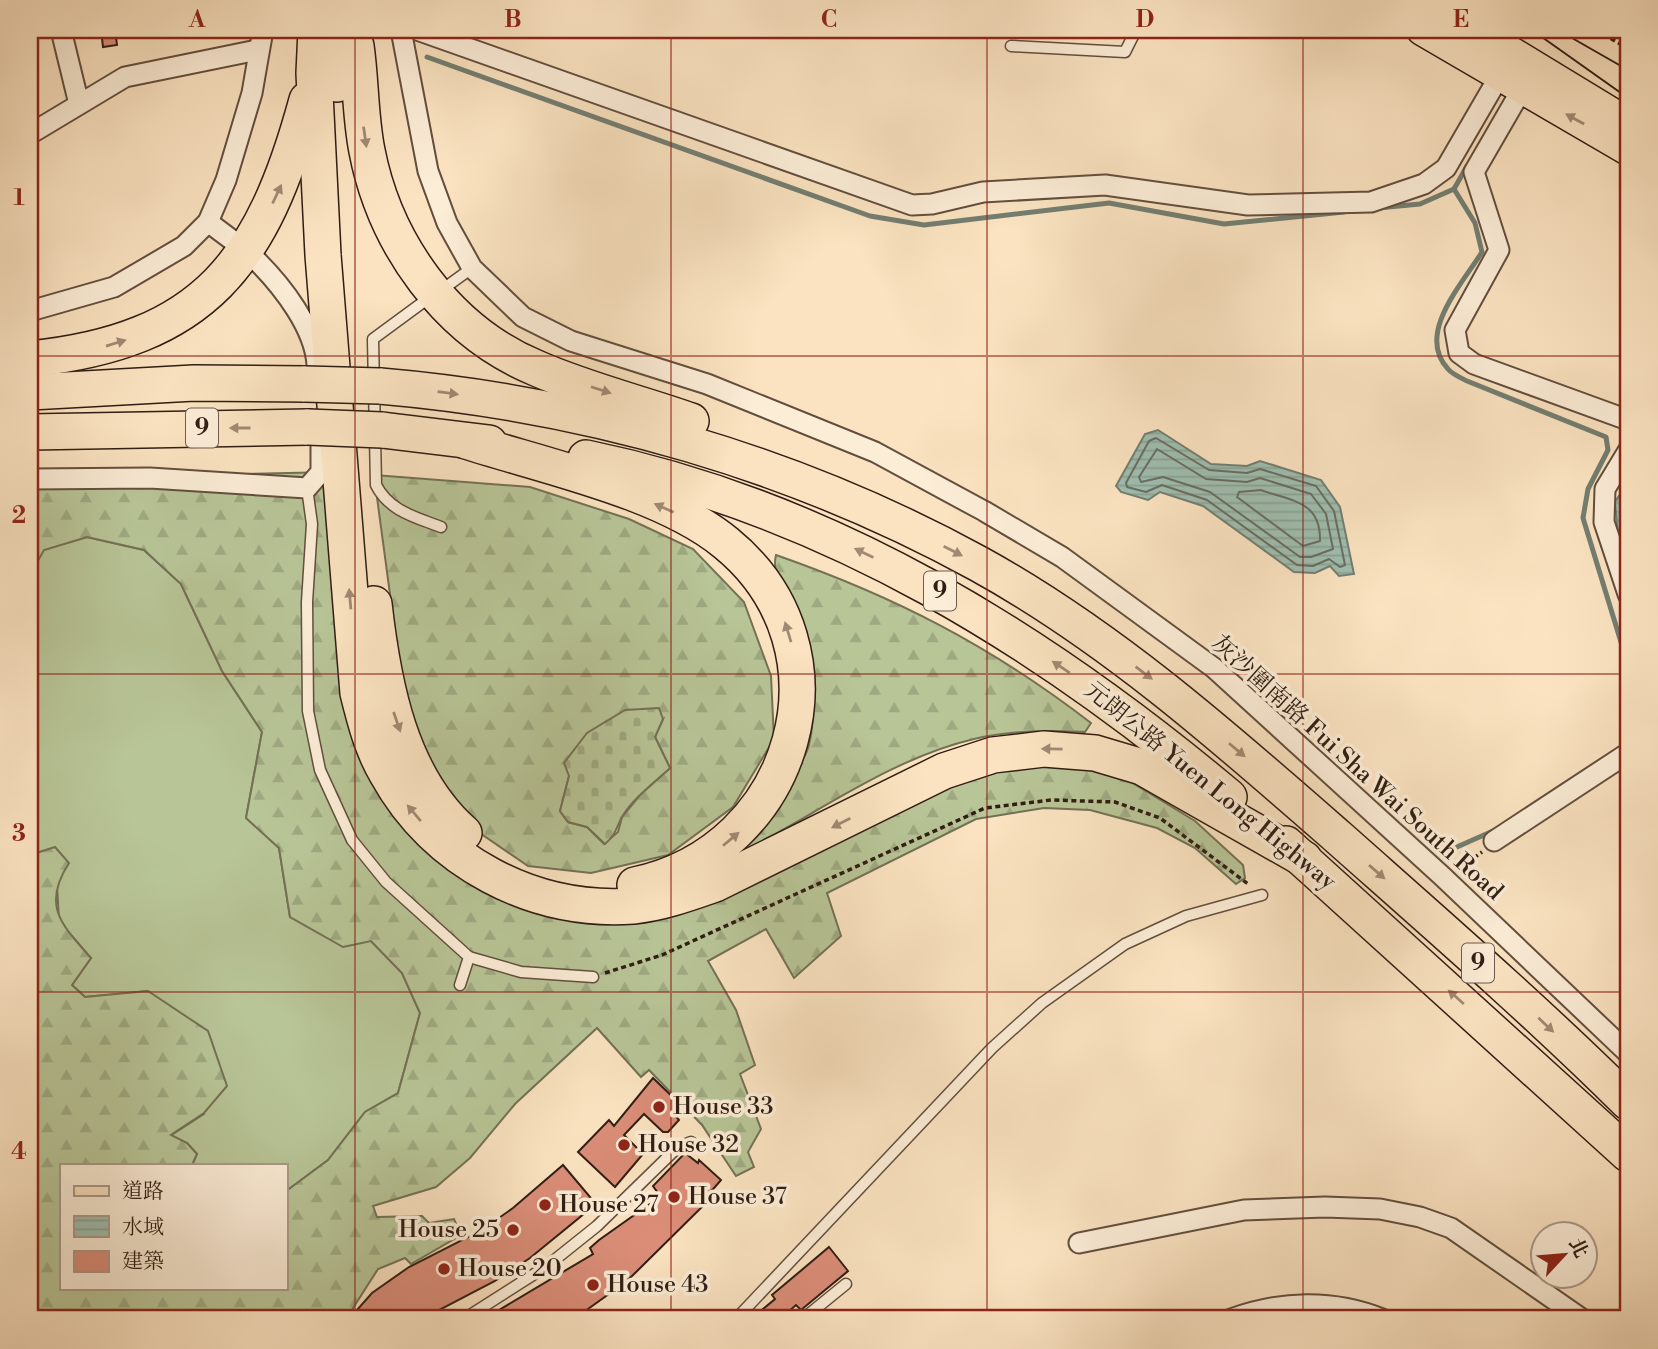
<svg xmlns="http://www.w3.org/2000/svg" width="1658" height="1349" viewBox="0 0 1658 1349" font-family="'Libre Bodoni','Noto Serif TC',serif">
<defs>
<pattern id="forest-firs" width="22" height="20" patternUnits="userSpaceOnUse" patternTransform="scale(1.75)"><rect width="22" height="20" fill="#b8c597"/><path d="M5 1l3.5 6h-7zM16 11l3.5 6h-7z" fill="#9ea981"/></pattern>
<pattern id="cemetery-stones" width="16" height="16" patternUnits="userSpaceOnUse" patternTransform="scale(1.75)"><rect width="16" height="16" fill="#b8c597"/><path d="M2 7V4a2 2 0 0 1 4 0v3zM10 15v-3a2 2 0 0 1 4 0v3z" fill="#9ea981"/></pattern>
<pattern id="water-rules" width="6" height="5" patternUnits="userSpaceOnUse" patternTransform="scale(1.75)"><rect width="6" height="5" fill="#9fbeb0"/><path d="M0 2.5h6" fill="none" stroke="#89a396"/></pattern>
</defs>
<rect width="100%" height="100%" fill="#fbe3c1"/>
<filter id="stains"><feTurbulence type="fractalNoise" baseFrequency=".00286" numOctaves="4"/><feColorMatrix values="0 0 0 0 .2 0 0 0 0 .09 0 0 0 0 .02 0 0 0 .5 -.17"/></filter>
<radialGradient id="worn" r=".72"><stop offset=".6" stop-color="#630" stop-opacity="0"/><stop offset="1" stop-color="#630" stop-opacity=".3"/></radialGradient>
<!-- grass -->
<path fill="#b8c597" stroke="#747155" stroke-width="2" d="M87,537l57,13 37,34 41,87 40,61 -16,86 33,30 11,69 81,24 31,32 18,40 -22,80 -33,19 -37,48 -43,32v-27h-93l5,-11 -10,-11 -17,-7 34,-22 -56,-123 -63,6 -13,-12 19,-27 -32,-37 -4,-73 -25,7v-280l13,-25z"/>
<!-- forest -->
<g fill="url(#forest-firs)" stroke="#747155" stroke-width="2" fill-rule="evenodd">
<path d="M332,472l11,160 143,255 145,17 355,-138 71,-6 74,22 64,39 48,44 2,13 -9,6 -41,-36 -38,-20 -67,-18 -46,-2 -68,11 -149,74 14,43 -47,42 -28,-49 -58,32 28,49 19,55 -15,9 21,55 -13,23 6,15 -18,9 -34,-51 -53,-55 -8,7 -44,-49 -82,76 -45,54 -34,29 -63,19 4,11 45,-1 7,7 25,-4 7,16 -50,29 -6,-6 -27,11 -32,50h-316v-158l5,-20 -5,-6v-280l25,-8 14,16c-28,43 -7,62 22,95l-19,27 13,12 63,-6 60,40 19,55 -23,27 -33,22 16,8 10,11 -5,11h-131v123h224v-96l43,-32 37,-48 33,-19 22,-80 -18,-40 -31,-32 -28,6 -53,-30 -11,-69 -33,-30 16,-86 -40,-61 -41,-87 -37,-34 -57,-13 -43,13 -14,25v-96z"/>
<path d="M374,475l156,12 99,32 64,30 51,53 27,74 3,63 -41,68 -65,48 -77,18 -63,-7 -54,-37 -45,-53 -24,-70zM663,719l-8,18 15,31 -30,27 -18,22 -4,15 -14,12 -17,-17 -19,-5 -8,-11 9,-35z"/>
<path d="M776,555c120,42 215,91 315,168l-6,9c-37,-2 -75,-2 -111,7 -81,19 -153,72 -226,110l-6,-7c15,-20 62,-75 67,-97 10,-45 2,-89 -16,-130 -7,-19 -22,-40 -17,-60z"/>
</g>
<!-- cemetery -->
<path fill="url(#cemetery-stones)" stroke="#747155" stroke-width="2" d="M659,708l4,11 -8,18 15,31c-15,14 -37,30 -48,49 -7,13 -5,16 -17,27l-18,-17 -19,-5 -8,-11 9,-35 -5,-13 23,-30 38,-23z"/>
<!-- water -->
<g fill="url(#water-rules)" stroke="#737e71" stroke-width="2">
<path d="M1158,430l53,34 36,2 13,-5 61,19 19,27 14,67 -15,2 -9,-10 -15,7 -21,-1 -91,-66 -43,-14 -12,8 -27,-8 -5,-6 29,-52z"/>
<path d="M1628,482v86l-10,-33 -3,-33z"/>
</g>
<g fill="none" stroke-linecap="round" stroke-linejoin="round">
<!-- shore -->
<g stroke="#686e62" stroke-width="2">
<path d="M1156,438l53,32 38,3 13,-4 56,17 18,25 11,54 -5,2 -11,-8 -16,7 -16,-1 -90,-65 -45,-15 -16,7 -19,-5 -1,-4 23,-42z"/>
<path d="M1157,449l49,30 41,3 13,-4 51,16 15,20 7,35 -22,8h-11l-90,-65 -47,-15 -22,5 -2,-5z"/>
<path d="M1261,490c29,11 60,10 59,51l-17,5 -66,-49 2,-5z"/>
</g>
<!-- stream -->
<g stroke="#737e71" stroke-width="5">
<path d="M427,57l443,159 54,9 185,-22 115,21 120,-12"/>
<path d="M1454,189l21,34 7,29c-19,31 -67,82 -34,117 4,5 13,9 19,12l139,56 2,13 -20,39 -5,29 45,147"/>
<path d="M1378,208l42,-4 34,-15 13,-23"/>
<path d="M1441,854l52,-23"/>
</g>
</g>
<!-- building -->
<g fill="#db8d78" stroke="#301d13" stroke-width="2">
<path d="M101,30h14l2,15 -14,2z"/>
<path d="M653,1078l29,28 -8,8 5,6 -11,12h-5l-19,-18 -20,21 19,19 -28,33 -37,-35 31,-32 5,6z"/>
<path d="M685,1153l13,10 1,-3 22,20 -13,15 3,3 -84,83 -53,38h-90l109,-65 -3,-6 9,-8 55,-39 -2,-3 6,-5 -5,-7z"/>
<path d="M563,1165l33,39 -66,54 -35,23 -73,38h-73l23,-26 37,-26 73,-37 31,-22z"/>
<path d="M829,1247l19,24 -47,39 -5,-5 -16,14h-29l24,-20 -3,-4z"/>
</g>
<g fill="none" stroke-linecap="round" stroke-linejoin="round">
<!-- lane casing -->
<g stroke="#634e3e" stroke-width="13">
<g id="lane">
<path d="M1011,46l114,6 11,-22"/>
<path d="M443,289l29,-21"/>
<path d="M426,300l-53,39 3,146c13,26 39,32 65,42"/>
<path d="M307,488l5,36 -5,78 1,109 12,59 32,70 34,42 83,75 -9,28"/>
<path d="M469,957l52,15 72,5"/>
<path d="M464,1319l83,-53 50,-40 80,-78 14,-6"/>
<path d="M736,1319l256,-271 50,-45 83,-59 61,-28 76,-21"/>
<path d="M803,1319l43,-35"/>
</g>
</g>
<!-- street casing -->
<g stroke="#634e3e" stroke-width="23">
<g id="street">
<path d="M61,30l18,74"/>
<path d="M401,30l27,141 19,52 25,45 51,49 48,24 136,43 168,68 109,59 78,46 152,111 228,208 186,177"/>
<path d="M417,30l495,175 20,-1 51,-12 122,-7 143,20 123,-3 53,-18 22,-16 54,-93"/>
<path d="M1522,89l-48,83 25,78 -44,80 4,23 15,11 154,56"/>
<path d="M30,134l95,-57 132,-27"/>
<path d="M208,222l32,24"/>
<path d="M257,261c25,25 58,67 60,104"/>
<path d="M30,311l84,-24 70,-41 24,-24 18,-42 26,-87 11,-63"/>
<path d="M1628,451l-23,38 -1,33 24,72"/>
<path d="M30,479l120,-1 157,10 14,-16v-32"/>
<path d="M1494,841l134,-88"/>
<path d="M1079,1243l165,-33 81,-3 55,2 40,8 31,11 131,91"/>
<path d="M1231,1319c49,-18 102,-20 151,0"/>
</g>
</g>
<!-- primary casing -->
<g stroke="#301d13" stroke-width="33">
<g id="primary">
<path d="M1422,30l206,120"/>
<path d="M1475,30l153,93"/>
</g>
</g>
<!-- highway casing -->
<g stroke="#301d13" stroke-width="38">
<g id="highway">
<path d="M316,30l-2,43 9,182 35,438c7,28 14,56 29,81 49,88 146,139 246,132 29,-3 56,-13 82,-22l229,-113 49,-16 51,-6 51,4 47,14 162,92"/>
<path d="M356,46c5,34 4,70 11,105 18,93 80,180 169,217 50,22 104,35 155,53"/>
<path d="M337,84l-1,-31 5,-23"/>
<path d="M30,359c175,-18 233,-97 277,-259"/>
<path d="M380,386c210,18 415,77 599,178 132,73 246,174 359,273 98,87 197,173 290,265"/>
<path d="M30,392l164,-9 111,1"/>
<path d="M382,430l107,13"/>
<path d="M30,432l278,-5"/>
<path d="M466,441c78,25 197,50 260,102 130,106 71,308 -91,342"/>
<path d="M586,458c243,50 455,181 643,339"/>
<path d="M374,604c9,80 26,173 90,229"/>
<path d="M1286,844l342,310"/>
</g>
</g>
<!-- path -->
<g stroke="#301d13" stroke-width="3.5" stroke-dasharray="5 3.5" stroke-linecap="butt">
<path d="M1389,30l12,6"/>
<path d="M1596,30l24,14"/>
<path d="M1460,868l22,-16"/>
<path d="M605,973l57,-18 323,-147 66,-8 64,2 45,16 88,66"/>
</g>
<!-- lane -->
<use href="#lane" stroke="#fcedd7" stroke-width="10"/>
<!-- street -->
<use href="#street" stroke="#fcedd7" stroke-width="19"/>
<!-- primary -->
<use href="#primary" stroke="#fbe3c1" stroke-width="30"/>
<!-- highway -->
<use href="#highway" stroke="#fbe3c1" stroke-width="35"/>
<!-- tram -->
<g stroke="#301d13" stroke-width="2">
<path d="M1532,30l96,68"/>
<path d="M1558,30l70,40"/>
<path d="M1628,30v31"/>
</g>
<!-- highway-bridge casing -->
<g stroke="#301d13" stroke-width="38" stroke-linecap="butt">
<g id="highway-bridge">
<path d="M305,384l75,2"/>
<path d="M308,427l74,3"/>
</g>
</g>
<!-- highway-bridge -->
<use href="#highway-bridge" stroke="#fbe3c1" stroke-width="35"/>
</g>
<!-- one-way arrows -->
<defs><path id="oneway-solid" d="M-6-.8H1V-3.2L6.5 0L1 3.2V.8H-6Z" transform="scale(1.75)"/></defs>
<g fill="#a08a73">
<use href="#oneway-solid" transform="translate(1575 119) rotate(-151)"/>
<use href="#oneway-solid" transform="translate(365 137) rotate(82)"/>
<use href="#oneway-solid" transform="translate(277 194) rotate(-65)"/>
<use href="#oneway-solid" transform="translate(116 343) rotate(-17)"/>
<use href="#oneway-solid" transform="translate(601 390) rotate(18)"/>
<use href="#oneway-solid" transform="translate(448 393) rotate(7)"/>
<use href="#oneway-solid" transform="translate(240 428) rotate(180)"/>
<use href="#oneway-solid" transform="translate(664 508) rotate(-156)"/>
<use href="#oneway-solid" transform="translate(953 551) rotate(27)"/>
<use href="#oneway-solid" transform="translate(864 553) rotate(-154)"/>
<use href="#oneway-solid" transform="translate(350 599) rotate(-95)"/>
<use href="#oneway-solid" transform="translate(788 632) rotate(-107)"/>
<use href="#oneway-solid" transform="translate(1061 667) rotate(-146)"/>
<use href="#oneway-solid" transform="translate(1144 673) rotate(37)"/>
<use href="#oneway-solid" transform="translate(397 722) rotate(71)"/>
<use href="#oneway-solid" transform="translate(1052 749) rotate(-179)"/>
<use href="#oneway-solid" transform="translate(1237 750) rotate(40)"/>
<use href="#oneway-solid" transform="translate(414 813) rotate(-130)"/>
<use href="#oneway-solid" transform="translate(841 823) rotate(153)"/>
<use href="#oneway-solid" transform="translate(731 839) rotate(-40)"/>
<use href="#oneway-solid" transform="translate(1377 872) rotate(41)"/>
<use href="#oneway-solid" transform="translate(1456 997) rotate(-138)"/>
<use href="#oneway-solid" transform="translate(1546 1025) rotate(43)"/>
</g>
<!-- grid -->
<path fill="none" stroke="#8f2418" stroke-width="2" stroke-opacity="0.55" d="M355,30v1289M671,30v1289M987,30v1289M1303,30v1289M30,356h1598M30,674h1598M30,992h1598"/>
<!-- markers -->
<g fill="#8f2418" stroke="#fcedd7" stroke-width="2.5">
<circle cx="659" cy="1107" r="7"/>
<circle cx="624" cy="1145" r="7"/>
<circle cx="674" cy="1197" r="7"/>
<circle cx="545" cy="1205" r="7"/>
<circle cx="513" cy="1230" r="7"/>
<circle cx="444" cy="1269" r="7"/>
<circle cx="593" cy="1285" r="7"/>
</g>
<g text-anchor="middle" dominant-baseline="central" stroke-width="7" stroke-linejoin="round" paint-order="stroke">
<!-- shield labels -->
<g fill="#fcedd7" stroke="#6d5b4e" stroke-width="2">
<rect x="186" y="408.5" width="32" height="39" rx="5"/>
<rect x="924" y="571.5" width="32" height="39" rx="5"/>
<rect x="1462" y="943.5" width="32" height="39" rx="5"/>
</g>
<g font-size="23" font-weight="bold" fill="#301d13">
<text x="202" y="428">9</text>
<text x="940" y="591">9</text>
<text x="1478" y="963">9</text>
</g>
<!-- street labels -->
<g font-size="24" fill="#301d13" stroke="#fcedd7">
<text transform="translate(1357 768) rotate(42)">灰沙圍南路 Fui Sha Wai South Road</text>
<text transform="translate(1210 786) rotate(39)">元朗公路 Yuen Long Highway</text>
</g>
<!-- poi labels -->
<g font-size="24" fill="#301d13" stroke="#fcedd7" text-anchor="start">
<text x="673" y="1107">House 33</text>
<text x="638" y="1145">House 32</text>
<text x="688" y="1197">House 37</text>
<text x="559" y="1205">House 27</text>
<text x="499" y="1230" text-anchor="end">House 25</text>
<text x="458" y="1269">House 20</text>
<text x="607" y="1285">House 43</text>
</g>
</g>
<!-- margin -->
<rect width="1658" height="1349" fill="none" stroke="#fbe3c1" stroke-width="77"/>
<!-- legend -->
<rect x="60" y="1164" width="228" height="126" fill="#fcedd7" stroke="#aa9a89" stroke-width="2"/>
<rect x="74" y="1186" width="35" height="10" fill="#fbe3c1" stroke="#aa9a89" stroke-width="2"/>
<text x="122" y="1198" font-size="21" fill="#301d13">道路</text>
<rect x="74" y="1216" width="35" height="21" fill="url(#water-rules)" stroke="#aa9a89" stroke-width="2"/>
<text x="122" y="1234" font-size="21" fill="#301d13">水域</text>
<rect x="74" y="1251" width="35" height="21" fill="#db8d78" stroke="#aa9a89" stroke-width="2"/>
<text x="122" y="1268" font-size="21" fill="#301d13">建築</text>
<!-- north arrow -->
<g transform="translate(1564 1255) rotate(64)"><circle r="33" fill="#fcedd7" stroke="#aa9a89" stroke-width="2"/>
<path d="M0-5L12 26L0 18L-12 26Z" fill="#8f2418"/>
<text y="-10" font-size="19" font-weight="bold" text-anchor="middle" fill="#301d13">北</text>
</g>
<rect x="38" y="38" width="1582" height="1272" fill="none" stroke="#8f2418" stroke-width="2.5"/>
<g font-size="23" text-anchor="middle" font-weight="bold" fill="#8f2418">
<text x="197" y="27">A</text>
<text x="513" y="27">B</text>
<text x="829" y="27">C</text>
<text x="1145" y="27">D</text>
<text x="1461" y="27">E</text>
<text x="19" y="205">1</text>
<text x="19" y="523">2</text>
<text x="19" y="841">3</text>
<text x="19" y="1159">4</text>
</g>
<rect width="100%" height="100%" filter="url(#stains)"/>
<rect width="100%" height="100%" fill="url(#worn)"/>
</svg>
